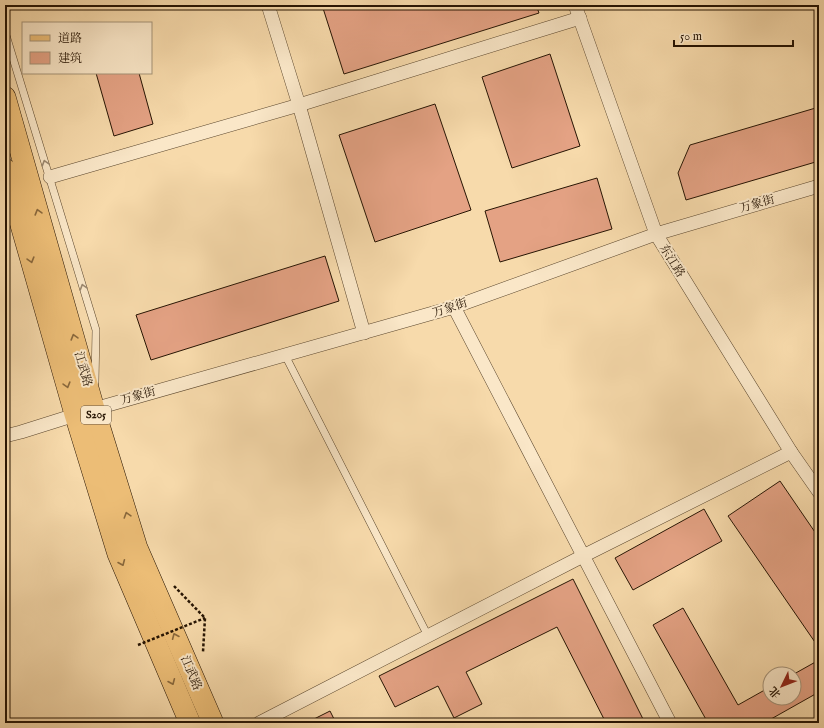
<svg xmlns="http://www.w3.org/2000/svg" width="824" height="728" viewBox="0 0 824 728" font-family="'IM FELL English','Noto Serif SC',serif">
<rect width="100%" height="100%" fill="#f7daab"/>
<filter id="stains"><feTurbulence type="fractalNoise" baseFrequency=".005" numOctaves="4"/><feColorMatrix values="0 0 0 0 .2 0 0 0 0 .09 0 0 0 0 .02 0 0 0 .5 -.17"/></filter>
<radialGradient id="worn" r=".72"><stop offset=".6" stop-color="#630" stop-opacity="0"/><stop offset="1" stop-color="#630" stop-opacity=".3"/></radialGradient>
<!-- building -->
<g fill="#e4a284" stroke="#261403">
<path d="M83,5h12l-11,3z"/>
<path d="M322,5h214l3,8 -195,61z"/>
<path d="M550,54l30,92 -68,22 -30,-91z"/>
<path d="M96,73h43l14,51 -39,12z"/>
<path d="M435,104l36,106 -96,32 -36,-107z"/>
<path d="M819,107v54l-133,39 -8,-27 12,-28z"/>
<path d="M597,178l15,51 -112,33 -15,-51z"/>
<path d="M325,256l14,45 -188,59 -15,-45z"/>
<path d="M780,481l39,57v110l-91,-132z"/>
<path d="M704,509l18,32 -89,49 -18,-32z"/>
<path d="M573,579l72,144h-39l-49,-96 -91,45 16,32 -28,14 -16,-32 -43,21 -16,-31z"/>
<path d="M683,608l55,97 32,-18v11h24v-24l25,-14v32l-55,31h-56l-55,-98z"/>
<path d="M330,711l6,12h-30z"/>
</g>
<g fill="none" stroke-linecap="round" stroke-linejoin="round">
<!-- lane casing -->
<g stroke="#5a462d" stroke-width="8">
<g id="lane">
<path d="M5,32l91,298 -1,52"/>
<path d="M285,355l143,281"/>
</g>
</g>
<!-- street casing -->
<g stroke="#5a462d" stroke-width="14">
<g id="street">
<path d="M268,5l31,100 65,228"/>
<path d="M575,5l81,229 135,218 28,40"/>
<path d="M50,177l249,-72 281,-87"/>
<path d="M454,307l216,416"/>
<path d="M5,436l16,-4 73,-23 360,-102 202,-73 163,-48"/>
<path d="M259,723l324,-167 208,-104"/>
</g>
</g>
<!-- primary casing -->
<g stroke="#261403" stroke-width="22">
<g id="primary">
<path d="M5,97l89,312 43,139 76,175"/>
<path d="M5,169l70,245 43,140 72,169"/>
</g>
</g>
<!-- path -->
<path stroke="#261403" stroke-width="2.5" stroke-dasharray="3 2" stroke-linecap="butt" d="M174,586l31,32 -2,34"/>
<!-- lane -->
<use href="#lane" stroke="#fae7c8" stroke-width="7"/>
<!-- street -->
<use href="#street" stroke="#fae7c8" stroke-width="13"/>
<!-- primary -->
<use href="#primary" stroke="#ecbd76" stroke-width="21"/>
<!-- path-bridge -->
<path stroke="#261403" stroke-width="2.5" stroke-dasharray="3 2" stroke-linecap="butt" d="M138,645l67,-27"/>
</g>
<!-- one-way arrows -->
<defs><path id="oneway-chevron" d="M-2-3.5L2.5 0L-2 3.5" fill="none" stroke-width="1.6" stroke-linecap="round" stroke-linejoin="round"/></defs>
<g stroke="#9b886f">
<use href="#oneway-chevron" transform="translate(45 163) rotate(-107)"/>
<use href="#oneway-chevron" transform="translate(83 287) rotate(-107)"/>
</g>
<g stroke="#89683c">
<use href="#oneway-chevron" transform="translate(38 212) rotate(-106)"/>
<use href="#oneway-chevron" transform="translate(31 260) rotate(74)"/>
<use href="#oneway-chevron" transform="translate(74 337) rotate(-106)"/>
<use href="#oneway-chevron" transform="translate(67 385) rotate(74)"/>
<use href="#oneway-chevron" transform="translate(127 515) rotate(-107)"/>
<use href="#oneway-chevron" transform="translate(122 563) rotate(67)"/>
<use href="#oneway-chevron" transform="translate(175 636) rotate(-113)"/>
<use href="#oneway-chevron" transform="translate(172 682) rotate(67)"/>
</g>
<g text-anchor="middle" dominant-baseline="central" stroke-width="4" stroke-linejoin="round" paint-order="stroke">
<!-- shield labels -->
<rect fill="#fae7c8" stroke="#66533e" stroke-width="1" x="81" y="406" width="30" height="18" rx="3"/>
<g font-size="11" font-weight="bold" fill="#261403">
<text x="96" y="415">S205</text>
</g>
<!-- street labels -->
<g font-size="12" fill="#261403" stroke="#fae7c8">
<text transform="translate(757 204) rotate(-16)">万象街</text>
<text transform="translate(672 261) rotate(58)">东江路</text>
<text transform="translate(450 308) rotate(-18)">万象街</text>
<text transform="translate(83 369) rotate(74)">江武路</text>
<text transform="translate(138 396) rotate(-16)">万象街</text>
<text transform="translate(191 673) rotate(67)">江武路</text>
</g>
</g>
<!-- margin -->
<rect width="824" height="728" fill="none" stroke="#f7daab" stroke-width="20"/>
<rect x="6" y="6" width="812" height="716" fill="none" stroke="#261403" stroke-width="2"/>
<rect x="10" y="10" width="804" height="708" fill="none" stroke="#261403"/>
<!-- legend -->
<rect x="22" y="22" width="130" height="52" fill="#fae7c8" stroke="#a59379"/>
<rect x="30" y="35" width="20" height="6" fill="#ecbd76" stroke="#a59379"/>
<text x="58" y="42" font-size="12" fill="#261403">道路</text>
<rect x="30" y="52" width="20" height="12" fill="#e4a284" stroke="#a59379"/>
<text x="58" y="62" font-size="12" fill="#261403">建筑</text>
<!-- north arrow -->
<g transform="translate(782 686) rotate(227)"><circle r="19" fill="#fae7c8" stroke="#a59379"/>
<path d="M0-3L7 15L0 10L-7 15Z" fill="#8f2418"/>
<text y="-6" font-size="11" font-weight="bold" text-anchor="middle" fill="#261403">北</text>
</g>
<!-- scale -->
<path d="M674 40v6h119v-6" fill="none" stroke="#261403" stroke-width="2"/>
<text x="680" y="40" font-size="12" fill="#261403" stroke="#fae7c8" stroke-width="3" paint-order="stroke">50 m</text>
<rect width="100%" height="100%" filter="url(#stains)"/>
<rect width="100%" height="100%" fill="url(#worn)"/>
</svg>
